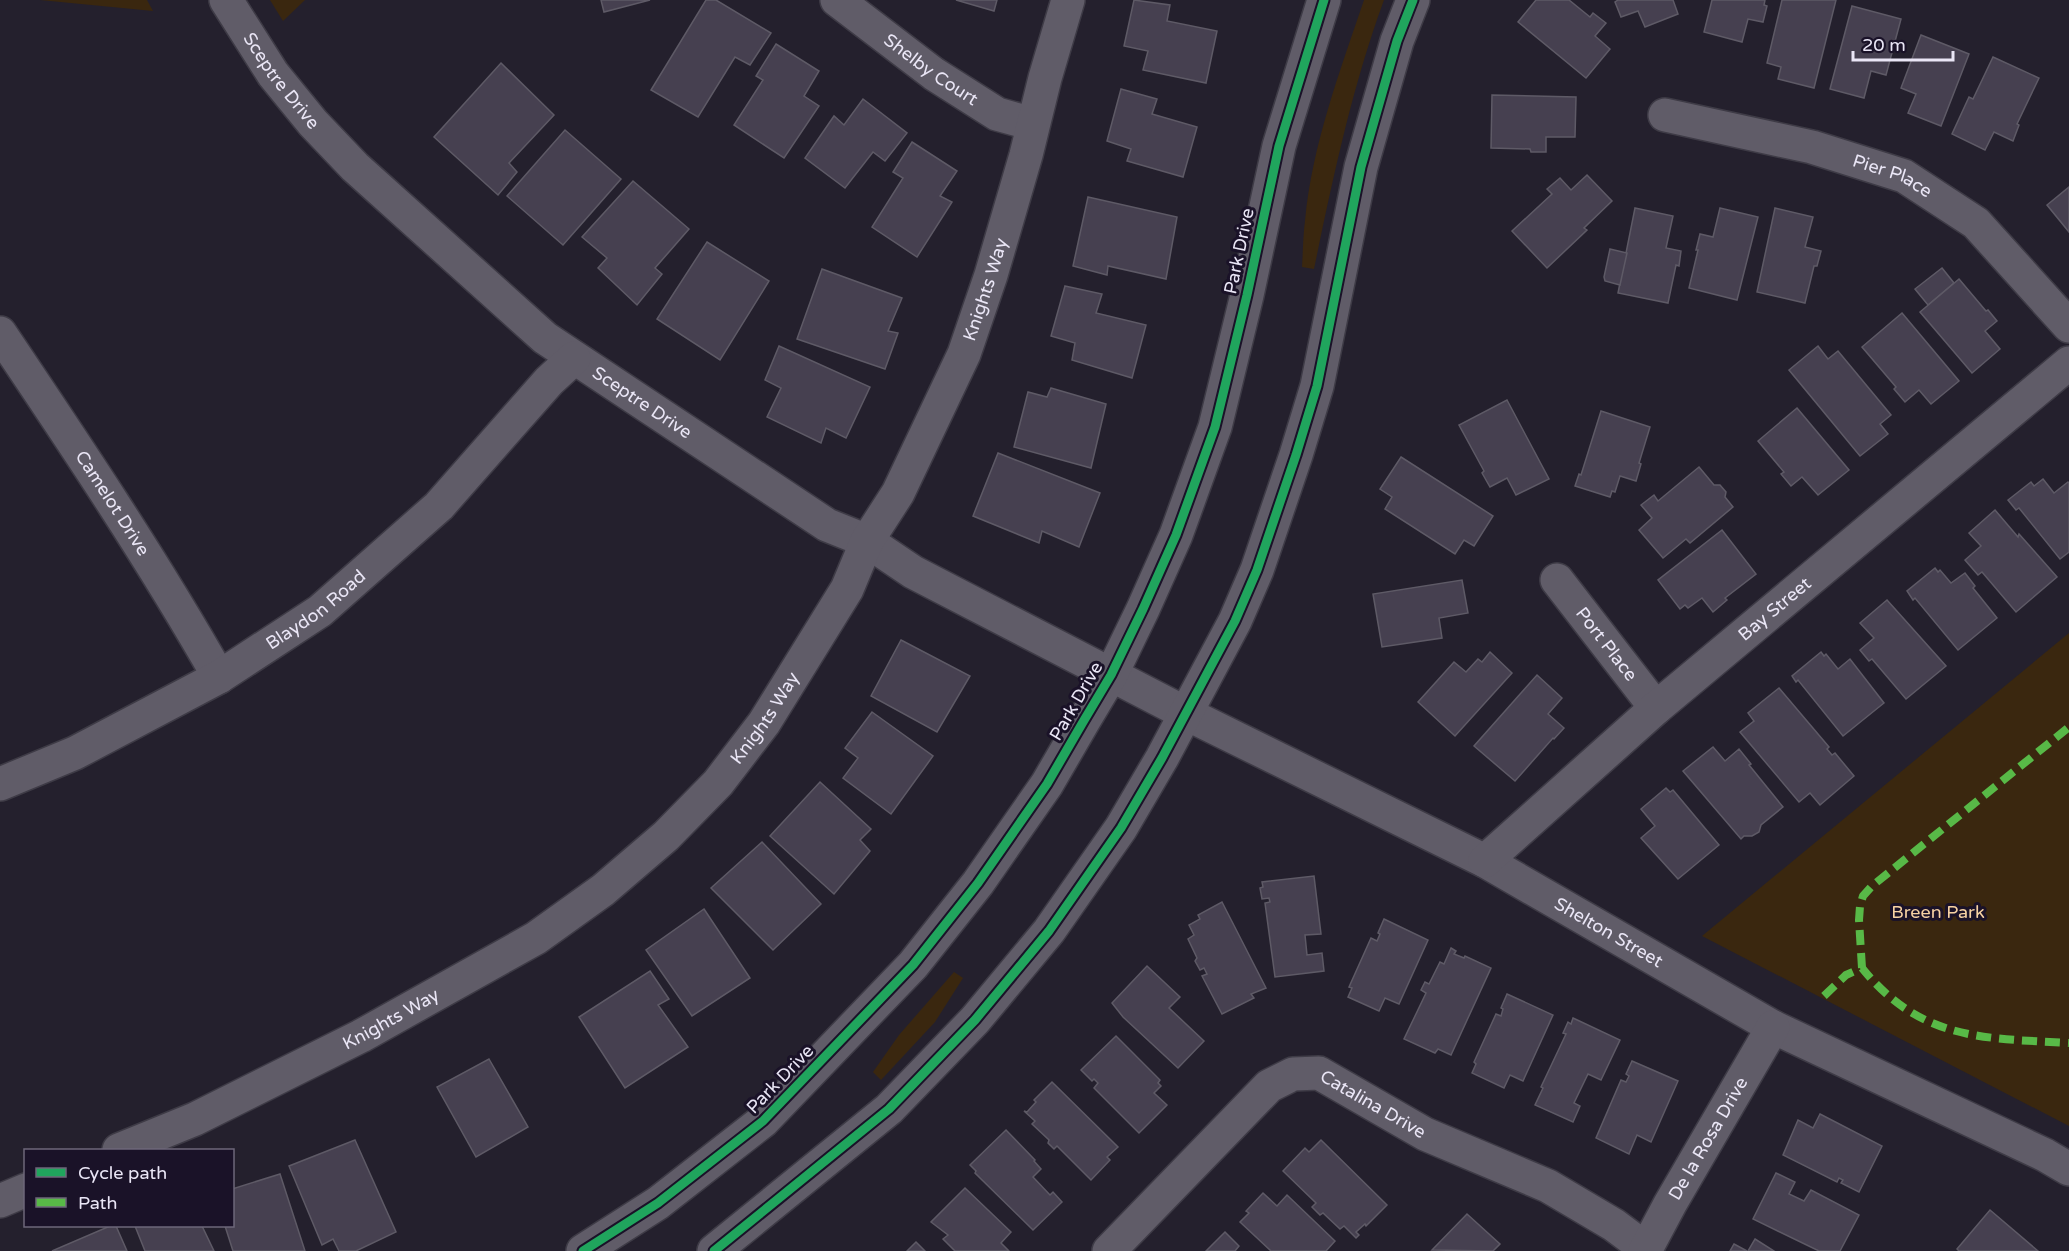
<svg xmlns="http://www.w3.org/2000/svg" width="2069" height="1251" viewBox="0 0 2069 1251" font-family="'Varela Round',sans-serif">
<rect width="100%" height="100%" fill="#24202d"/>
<!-- green -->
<g fill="#3a270f">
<path d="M40,0h107l6,11z"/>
<path d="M270,0h35l-22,21z"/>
<path d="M1364,0h20c-32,87 -51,178 -70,269l-12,-2c1,-16 1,-31 3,-46 7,-76 35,-150 59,-221z"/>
<path d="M2069,633v493l-367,-190z"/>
<path d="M954,972l9,6 -28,44 -54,58 -8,-8 26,-37z"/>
</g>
<!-- building -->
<g fill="#464050" stroke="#5e5a66" stroke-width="1.5">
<path d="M601,0h49l-46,12z"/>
<path d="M706,0h10l55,33 -21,32 -15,-8 -37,60 -47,-27z"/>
<path d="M956,0h41l-3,11z"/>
<path d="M1134,0l36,5 -3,16 50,10 -11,52 -63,-13 5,-19 -24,-5z"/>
<path d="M1536,0h33l21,17 3,-4 13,10 -11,13 15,13 -24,29 -68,-56z"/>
<path d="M1618,0h55l5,14 -33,13 -7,-16 -17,6 -6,-15z"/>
<path d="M1712,0h53l-1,5 3,1 -4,16 -15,-3 -6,23 -38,-10z"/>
<path d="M1782,0h54l-22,88 -36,-9 3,-12 -14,-4z"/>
<path d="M1852,6l49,13 -15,56 -15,-4 -7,27 -34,-9z"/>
<path d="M1921,35l48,19 -28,72 -33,-13 8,-19 -15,-6z"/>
<path d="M776,44l43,27 -15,25 15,10 -35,52 -50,-33 29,-45 -7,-4z"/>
<path d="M1993,57l46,21 -22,46 2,1 -6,16 -19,-9 -9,18 -33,-16 17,-37 4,2z"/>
<path d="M501,63l53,52 -45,48 8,9 -19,23 -64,-58z"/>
<path d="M1121,89l36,10 -5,15 45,13 -14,50 -56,-16 4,-12 -24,-8z"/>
<path d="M1492,95l84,2 -1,40h-29v15h-15l-1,-3 -39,-1z"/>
<path d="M863,99l44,34 -22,28 -12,-9 -28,36 -40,-30 29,-42 10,9z"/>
<path d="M565,130l56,49 -58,66 -56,-49z"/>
<path d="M912,142l45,29 -17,25 12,6 -35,55 -45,-30 31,-49 -10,-6z"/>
<path d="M1587,175l25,26 -28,27 3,2 -40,38 -35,-37 40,-37 -5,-5 13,-11 11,12z"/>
<path d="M633,181l56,48 -34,39 7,6 -25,31 -39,-37 9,-10 -25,-21z"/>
<path d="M2069,187v45l-22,-27z"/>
<path d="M1088,197l89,20 -11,62 -58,-13 -1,9 -34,-9z"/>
<path d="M1635,208l38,8 -7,32 15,3 -2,15 -3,-1 -8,38 -50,-10z"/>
<path d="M1720,208l38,9 -21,83 -48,-12 9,-38h-2l4,-16 13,3z"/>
<path d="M1775,208l38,9 -8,30 16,4 -4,15h-3l-9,37 -48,-11z"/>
<path d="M707,242l62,39 -49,79 -63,-41z"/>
<path d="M1610,249l17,4 -7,32 -15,-4 -1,-4z"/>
<path d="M1942,268l12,15 -26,22 -13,-16z"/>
<path d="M822,269l80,29 -14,33 10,2 -13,36 -88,-30z"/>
<path d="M1959,279l27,32 2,-1 9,11 -12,10 15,18 -28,24 -52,-61z"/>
<path d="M1065,286l37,8 -6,19 50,12 -14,53 -60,-18 3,-17 -24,-7z"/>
<path d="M1902,313l57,68 -28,23 -12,-14 -14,12 -11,-13 2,-2 -34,-40z"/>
<path d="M779,346l91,41 -24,51 -20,-10 -5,15 -54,-26 14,-29 -16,-8z"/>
<path d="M1818,346l10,13 10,-8 53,64 -11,9 8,10 -28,22 -71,-86z"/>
<path d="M1051,388l55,16 -15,64 -77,-21 14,-55 19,5z"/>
<path d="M1507,400l42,79 -33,16 -9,-17 -17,9 -8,-14 2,-2 -25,-46z"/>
<path d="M1797,408l52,62 -31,25 -16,-18 -11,9 -10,-12 3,-2 -26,-31z"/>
<path d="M1601,411l49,16 -11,36 2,1 -5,17 -16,-5 -5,16 -3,-1 -2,6 -35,-11 4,-12 2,1z"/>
<path d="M998,453l102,40 -21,54 -37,-16 -3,12 -66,-27z"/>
<path d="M1401,457l92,59 -19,30 -10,-6 -9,14 -70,-45 7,-12 -12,-8z"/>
<path d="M1699,467l15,18h6l6,7 -1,5 8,10 -43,36 -4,-4 -23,19 -24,-28 13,-12 -11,-13 13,-10 4,6z"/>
<path d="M2043,479l11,14 14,-11 1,1v69l-9,7 -41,-51 -3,2 -8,-10 23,-18 3,4z"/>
<path d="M1995,510l23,27 1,-3 38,43 -41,35 -34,-40 -4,3 -13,-15 16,-14 -12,-13z"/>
<path d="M1722,530l34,44 -31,24 2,2 -14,12 -11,-14 -14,10 -3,-3 -5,4 -22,-29z"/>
<path d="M1935,568l3,4 2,-2 11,13 14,-10 10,13 -2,2 24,30 -39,32 -43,-52 -2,2 -6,-9z"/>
<path d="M1462,580l6,33 -29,5 3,20 -60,9 -9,-53z"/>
<path d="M1887,600l59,66 -40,33 -34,-40 -3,2 -9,-11 14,-12 -14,-15z"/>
<path d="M901,640l69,36 -33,56 -66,-36z"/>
<path d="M1490,652l22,21 -57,63 -37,-34 36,-40 12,10 12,-13 4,3z"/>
<path d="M1821,652l3,4 2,-2 12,15 12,-10 34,44 -41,33 -45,-56 -2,2 -4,-6z"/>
<path d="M1537,675l25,23 -14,16 16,14 -10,11 -1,-1 -38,43 -41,-35z"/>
<path d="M1779,688l50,59 -2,2 5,6 3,-2 19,23 -34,29 -10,-12 -11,9 -59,-70 14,-11 -6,-8z"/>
<path d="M872,712l61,44 -42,58 -48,-36 15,-20 -13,-10z"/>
<path d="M1713,747l12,14 14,-12 12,15 -2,1 34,42 -22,18 -2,7 -7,4h-8l-3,3 -58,-68z"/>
<path d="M820,782l51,47 -11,11 10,11 -36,43 -64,-58z"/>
<path d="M1666,788l4,4 3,-2 46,55 -41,34 -37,-41 14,-12 -14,-17z"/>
<path d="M762,842l59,62 -48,46 -62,-62z"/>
<path d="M1314,876l7,58 -16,1 2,20 15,-2 2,18 -49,6 -10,-74 5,-1 -1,-4 -7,1 -2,-11 3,-1 -1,-5z"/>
<path d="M1222,902l44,86 -15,6 3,4 -32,16 -20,-38 5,-2 -3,-6 -4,2 -5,-9 2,-3 -9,-19 6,-4 -5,-10 11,-6 -2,-4z"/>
<path d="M704,909l46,69 -58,38 -46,-66z"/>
<path d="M1384,919l44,21 -29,64 -14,-6 -6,13 -31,-14 4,-9 -3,-1 22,-49 6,3 3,-7 -2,-1z"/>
<path d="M1451,948l5,3 -2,3 10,4 1,-2 26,12 -40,87 -13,-6 -3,4 -31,-14 22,-46 -5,-3 4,-8 4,2 11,-22 4,2z"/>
<path d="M1147,966l33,31 -11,11 35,33 -26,27 -55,-51 -11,-14z"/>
<path d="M650,971l19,28 -11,6 30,42 -63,41 -46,-71z"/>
<path d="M1507,994l46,21 -30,66 -13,-6 -6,13 -32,-15 4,-9 -2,-2 22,-48 5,2 2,-7 -2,-1z"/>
<path d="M1573,1018l47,22 -19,40 -13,-6 -14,29 6,3 -7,16 -38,-17 8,-17 -2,-1 25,-53 -3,-1 5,-11 3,2z"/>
<path d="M1116,1036l44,44 -2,3 3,3 -7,7 13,12 -28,28 -45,-45 4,-5 -4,-4 -2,2 -11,-11z"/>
<path d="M489,1059l39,68 -52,30 -39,-70z"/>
<path d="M1632,1061l46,20 -27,61 -14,-7 -8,19 -33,-16 25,-58 5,2 3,-6 -3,-2z"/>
<path d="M1052,1082l66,65 -11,10 3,3 -19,20 -34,-34 -3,3 -6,-6 1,-3 -17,-16 3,-3 -11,-10 3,1 9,-10 -2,-2z"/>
<path d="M1820,1114l62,32 -23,46 -18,-9 2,-3 -4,-2 -2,4 -54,-27 15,-35 15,8z"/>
<path d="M1006,1130l29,30 -1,1 7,8 -8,8 17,18 3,-3 9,10 -29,28 -58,-57 1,-2 -6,-6z"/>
<path d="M355,1140l41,92 -40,19h-17l-6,-12 -11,6 -33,-79z"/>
<path d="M1321,1140l66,65 -21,21 -1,-2 -9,8 3,3 -3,3 -12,-12 -4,3 -17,-16 -3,2 -8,-8 4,-4 -33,-32 22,-23 4,4z"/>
<path d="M1776,1173l19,9 -6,12 15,7 7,-11 48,25 -19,36h-21l-66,-32z"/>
<path d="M280,1174l25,77h-72l-8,-25h7v-37z"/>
<path d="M965,1188l46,44 -10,11 8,8h-54l-12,-12 5,-4 -17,-13z"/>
<path d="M1263,1193l14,13 10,-11 48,46 -9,10h-55l-31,-29 9,-9 -3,-2z"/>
<path d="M1990,1210l48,41h-79l-2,-2z"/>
<path d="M1467,1214l33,30 -7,7 -61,-1z"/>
<path d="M110,1226h6l11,25h-75z"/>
<path d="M135,1226h67l12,25h-69z"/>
<path d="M1225,1232l14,14 -4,5h-29z"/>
<path d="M1755,1239l19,12h-26z"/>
<path d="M916,1242l9,9h-18z"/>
<path d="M1734,1244l13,7h-17z"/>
</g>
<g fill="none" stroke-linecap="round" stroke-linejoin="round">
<!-- minor casing -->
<g stroke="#3e3b46" stroke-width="36">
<g id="minor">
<path id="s1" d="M226,0l47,74 40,49 42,44 190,171 282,187 40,16 46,31 272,141 300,148 288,166 272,128 24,14"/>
<path id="s2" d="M837,0l97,74 63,40 36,10"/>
<path id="s3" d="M1665,115l147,32 92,29 72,47 93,103"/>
<path id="s4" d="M0,333c76,113 152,226 219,344"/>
<path id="s5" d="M1557,580l99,128"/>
<path id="s6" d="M0,784l75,-31 144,-76 101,-66 119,-105 110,-125 25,-23"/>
<path id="s7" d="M1485,861l171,-153 413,-345"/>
<path id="s8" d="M119,1150l76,-31 166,-83 175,-98 67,-48 63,-54 52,-53 46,-60 83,-134 20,-48 31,-48 66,-139 27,-79 35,-120 19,-77 23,-78"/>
<path d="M0,1201l26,-11"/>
<path d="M583,1251l75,-48 105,-82 150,-156 65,-82 69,-99 36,-62 28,-47 32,-66 33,-74 39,-108 32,-132 32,-149 45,-146"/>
<path d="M714,1251l175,-142 86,-89 74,-89 72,-103 41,-70 73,-137 22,-51 39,-115 21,-69 44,-219 36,-126 16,-41"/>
<path id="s9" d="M1109,1251l160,-165 24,-12 26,-1 106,61 123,52 66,39 32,24"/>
<path id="s10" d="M1645,1251l25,-47 103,-177"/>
</g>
</g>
<!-- minor -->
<use href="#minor" stroke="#605c68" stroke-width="33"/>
<!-- quiet -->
<g stroke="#58b947" stroke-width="8" stroke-dasharray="15 8" stroke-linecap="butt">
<path d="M1862,968l-3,-48 1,-14 3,-10 9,-10 197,-159"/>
<path d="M1824,996l22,-21 16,-7c59,73 122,70 207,75"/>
</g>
<!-- cycleway casing -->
<g stroke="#1a1228" stroke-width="13">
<g id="cycleway">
<path d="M583,1251l75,-48 105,-82 150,-156 65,-82 69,-99 36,-62 28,-47 32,-66 33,-74 39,-108 32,-132 32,-149 45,-146"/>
<path d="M714,1251l175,-142 86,-89 74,-89 72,-103 41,-70 73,-137 22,-51 39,-115 21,-69 44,-219 36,-126 16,-41"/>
</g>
</g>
<!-- cycleway -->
<use href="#cycleway" stroke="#20a55d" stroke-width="9"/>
</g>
<g text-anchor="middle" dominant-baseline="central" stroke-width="6" stroke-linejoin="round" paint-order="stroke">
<!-- street labels -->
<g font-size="18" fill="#eae6f6" stroke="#1a1228">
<text stroke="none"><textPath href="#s2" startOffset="117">Shelby Court</textPath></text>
<text stroke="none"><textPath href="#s1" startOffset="98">Sceptre Drive</textPath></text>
<text stroke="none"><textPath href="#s3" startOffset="236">Pier Place</textPath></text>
<text transform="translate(1239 251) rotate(-78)">Park Drive</text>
<text stroke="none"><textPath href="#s8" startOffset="1272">Knights Way</textPath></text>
<text stroke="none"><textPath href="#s1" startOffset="584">Sceptre Drive</textPath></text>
<text stroke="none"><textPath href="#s4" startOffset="204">Camelot Drive</textPath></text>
<text stroke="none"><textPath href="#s6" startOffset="362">Blaydon Road</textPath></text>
<text stroke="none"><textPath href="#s7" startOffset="384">Bay Street</textPath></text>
<text stroke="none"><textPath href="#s5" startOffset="81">Port Place</textPath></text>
<text transform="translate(1076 701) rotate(-60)">Park Drive</text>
<text stroke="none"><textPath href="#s8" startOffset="788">Knights Way</textPath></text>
<text stroke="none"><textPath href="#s1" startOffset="1688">Shelton Street</textPath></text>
<text stroke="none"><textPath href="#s8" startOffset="302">Knights Way</textPath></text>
<text transform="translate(780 1079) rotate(-46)">Park Drive</text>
<text stroke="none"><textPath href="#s9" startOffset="345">Catalina Drive</textPath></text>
<text stroke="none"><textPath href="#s10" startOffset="129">De la Rosa Drive</textPath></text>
</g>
<!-- park labels -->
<g font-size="18" fill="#f7d2a3" stroke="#1a1228">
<text x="1938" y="912">Breen Park</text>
</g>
</g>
<!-- legend -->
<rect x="24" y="1149" width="210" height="78" fill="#1a1228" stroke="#6d677a" stroke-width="1.5"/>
<rect x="36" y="1168" width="30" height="9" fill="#20a55d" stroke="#6d677a" stroke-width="1.5"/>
<text x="78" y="1179" font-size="18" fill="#eae6f6">Cycle path</text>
<rect x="36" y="1198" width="30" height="9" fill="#58b947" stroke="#6d677a" stroke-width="1.5"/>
<text x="78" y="1209" font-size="18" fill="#eae6f6">Path</text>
<!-- scale -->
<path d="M1853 51v9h100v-9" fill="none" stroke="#eae6f6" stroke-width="3"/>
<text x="1862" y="51" font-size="18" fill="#eae6f6" stroke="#1a1228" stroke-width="4.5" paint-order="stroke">20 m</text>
</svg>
